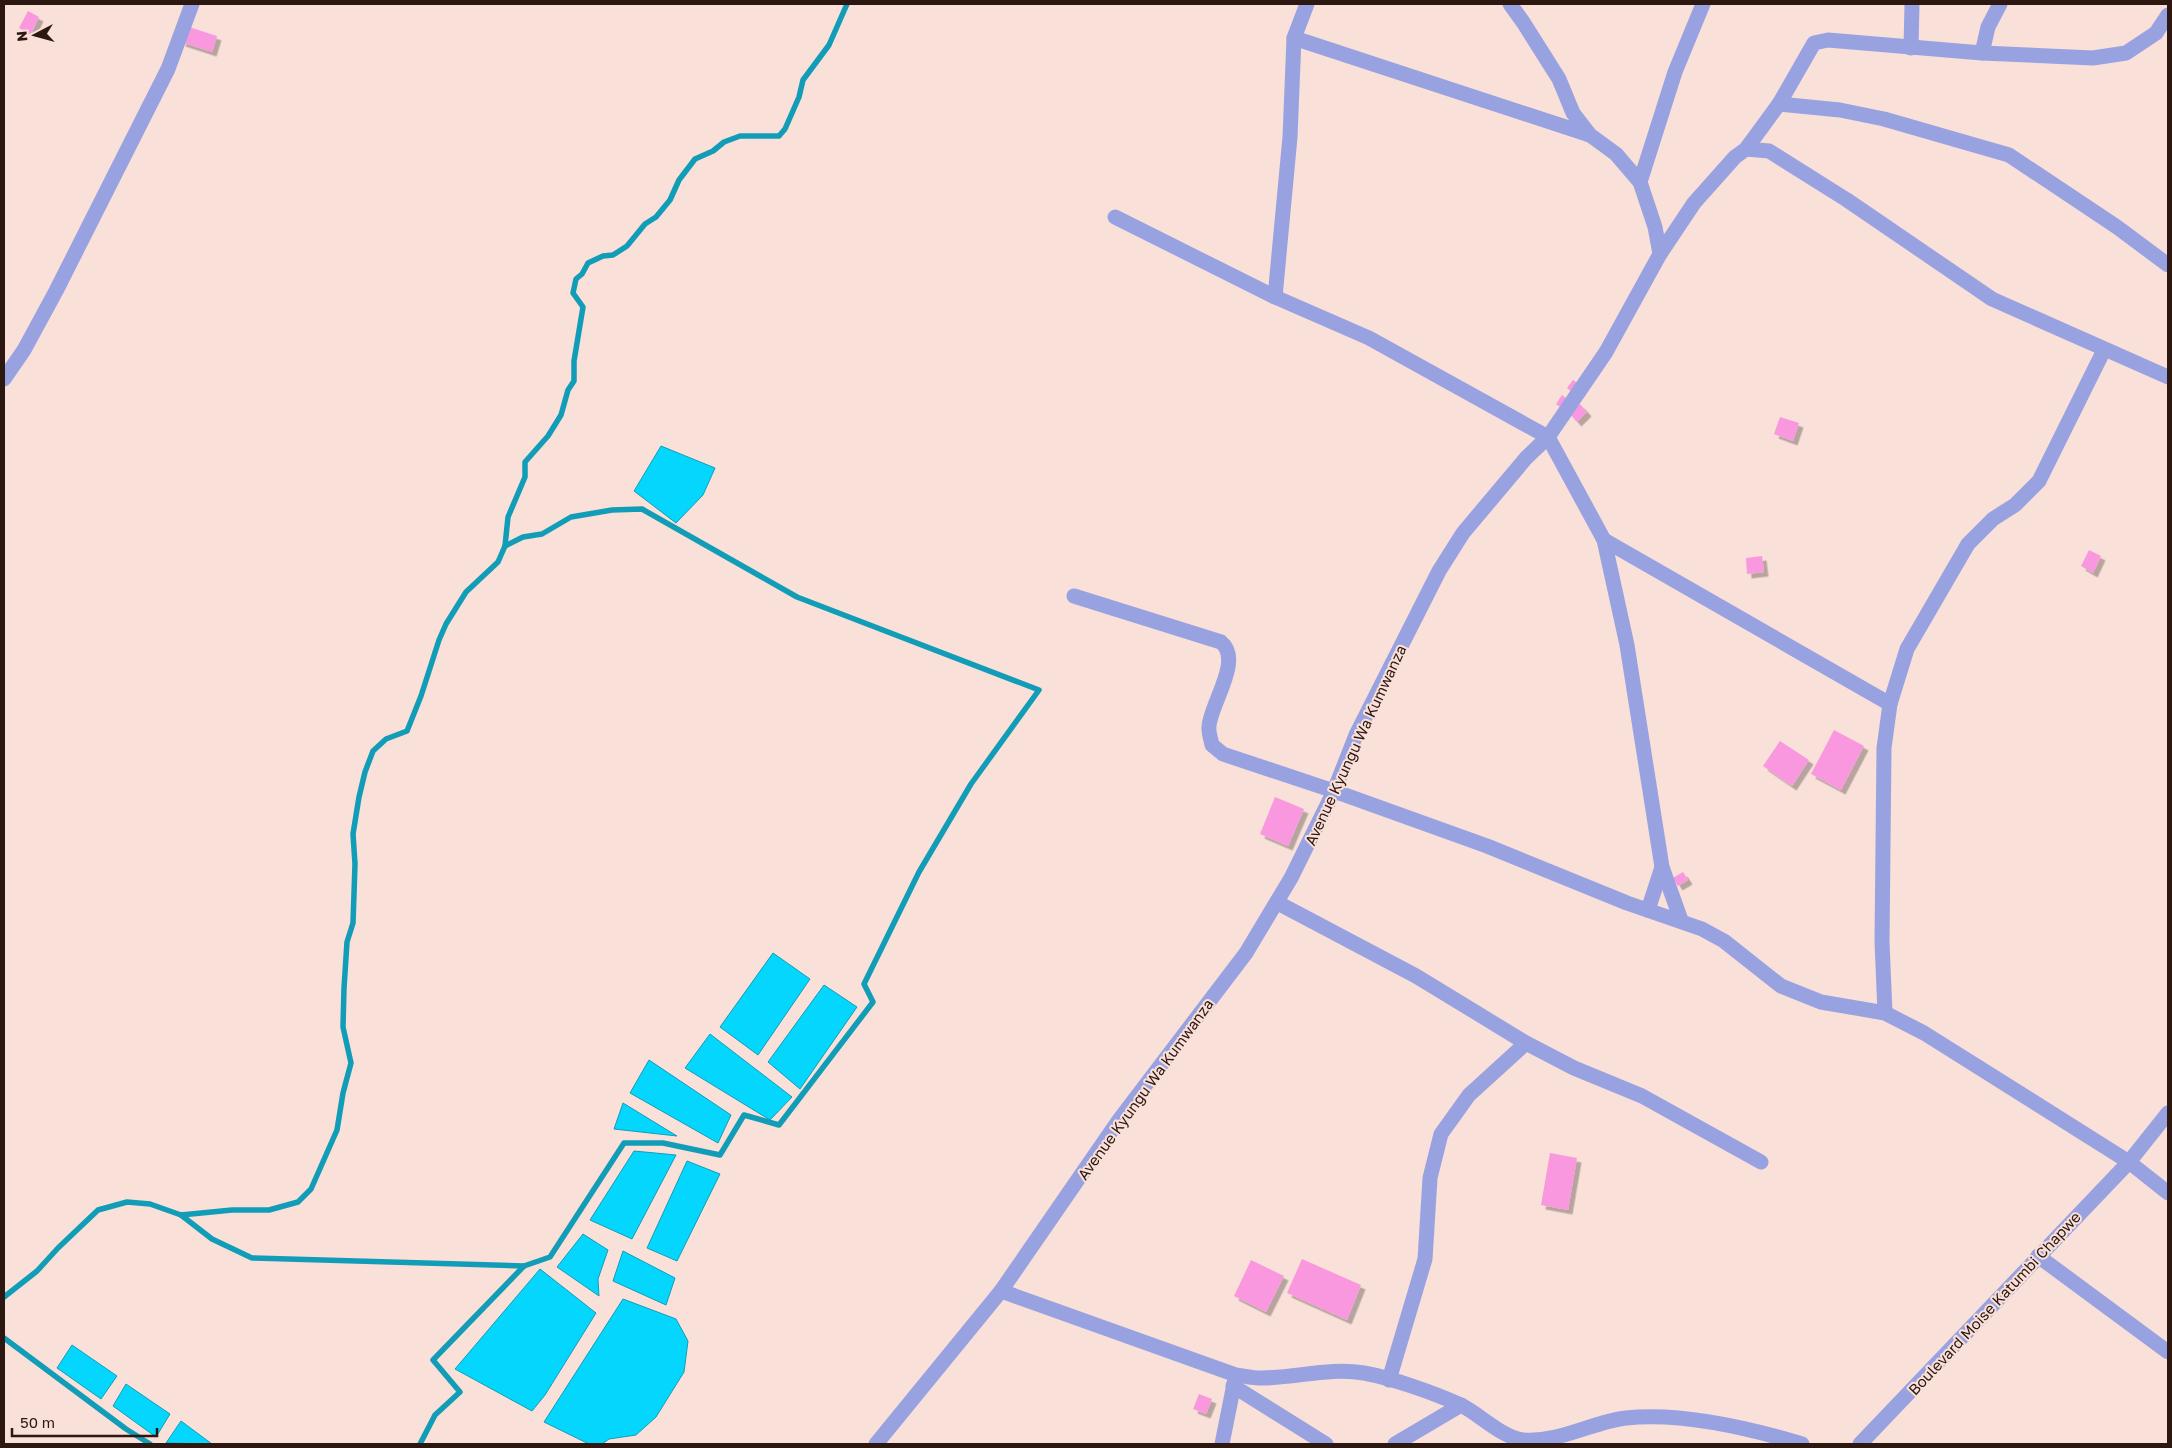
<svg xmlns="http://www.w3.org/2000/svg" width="2172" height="1448" viewBox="0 0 2172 1448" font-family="'Golos Text',sans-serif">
<defs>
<filter id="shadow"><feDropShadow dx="4.5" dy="4.5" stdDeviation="0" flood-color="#0004"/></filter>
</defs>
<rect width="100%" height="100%" fill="#f9e0d8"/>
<!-- water -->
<g fill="#05d6fe" stroke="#119db7">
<path d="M661,446l54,22 -12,27 -27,28 -42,-32z"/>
<path d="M773,953l37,26 -52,76 -38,-28z"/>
<path d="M824,985l33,22 -57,82 -32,-27z"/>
<path d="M710,1034l82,63 -22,23 -85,-52z"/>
<path d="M649,1060l82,55 -13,28 -88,-50z"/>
<path d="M623,1103l54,33 -63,-7z"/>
<path d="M634,1151l42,4 -44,84 -42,-19z"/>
<path d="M687,1161l33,13 -43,87 -30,-13z"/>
<path d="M583,1234l25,16 -10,29 1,17 -42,-29z"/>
<path d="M623,1251l52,27 -9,27 -53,-24z"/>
<path d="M540,1269l56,44 -51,82 -13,16 -77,-42z"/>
<path d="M623,1299l53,20 12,22 -4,31 -28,45 -20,18 -27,4 -7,5h-13l-45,-22z"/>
<path d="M72,1345l45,31 -16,23 -44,-31z"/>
<path d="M126,1384l44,30 -14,23 -43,-31z"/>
<path d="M181,1421l31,23 -46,-1z"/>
</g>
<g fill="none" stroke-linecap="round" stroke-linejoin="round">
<!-- stream -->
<g stroke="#119db7" stroke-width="5.5">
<path d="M181,1215l31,24 40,19 272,8"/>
<path d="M4,1297l33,-26 21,-23 40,-38 29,-8 23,2 31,11 51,-5h37l29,-8 13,-13 26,-59 6,-37 8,-30 -8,-36 1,-39 3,-46 6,-19 2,-59 -2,-30 6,-37 6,-25 8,-21 13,-12 21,-8 14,-35 18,-56 7,-16 20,-32 32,-30 7,-16 3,-29 17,-40v-15l23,-26 13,-21 7,-25 6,-9v-20l9,-54 -10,-14 3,-14 6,-5 6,-11 15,-7 10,-1 14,-9 18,-22 11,-7 14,-17 9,-20 16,-21 18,-8 11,-9 16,-6h39l6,-7 14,-32 4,-17 26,-35 18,-41"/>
<path d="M4,1338l122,91 24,15"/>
<path d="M420,1444l15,-29 25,-23 -27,-32 91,-94 26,-9 74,-114h39l57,12 24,-40 35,10 94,-123 -9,-18 55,-112 52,-88 68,-94 -242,-93 -155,-88 -30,1 -41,7 -29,17 -19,3 -18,9"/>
</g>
</g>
<!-- building -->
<g fill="#f998de" filter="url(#shadow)">
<path d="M28,11l11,6 -8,17 -12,-6z"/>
<path d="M186,26l31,10 -5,16 -31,-10z"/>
<path d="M1573,380l7,5 -6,9 -7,-6z"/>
<path d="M1562,395l8,6 -6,9 -8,-6z"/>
<path d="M1580,404l7,8 -10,10 -7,-8z"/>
<path d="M1780,417l19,6 -6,18 -19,-7z"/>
<path d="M2089,550l12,6 -8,17 -12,-7z"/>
<path d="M1762,556l2,16 -17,2 -1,-16z"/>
<path d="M1834,730l30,16 -23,44 -30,-16z"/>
<path d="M1780,741l29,19 -17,26 -29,-20z"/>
<path d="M1275,797l29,12 -16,37 -28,-12z"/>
<path d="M1683,872l5,8 -10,6 -5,-8z"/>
<path d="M1550,1153l27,5 -9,52 -27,-5z"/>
<path d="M1302,1259l59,26 -14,35 -60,-27z"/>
<path d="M1251,1260l33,16 -18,36 -32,-16z"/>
<path d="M1199,1394l13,5 -6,15 -13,-5z"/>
</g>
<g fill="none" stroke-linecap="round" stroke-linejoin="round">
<!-- minor -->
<g stroke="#99a2e1" stroke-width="15">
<path d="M1510,4l13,18 36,57 14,34 17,22 26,19 24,28 15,45 5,27"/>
<path d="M1294,38l296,97"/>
<path d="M1911,48l1,-44"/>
<path d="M1982,53l6,-26 12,-23"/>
<path d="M1779,104l61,6 44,9 125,36 108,72 51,38"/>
<path d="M1746,149l23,2 78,49 145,99 176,78"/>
<path d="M1640,182l35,-110 28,-68"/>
<path d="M1115,217l160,80 94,41 179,99 56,103 23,105 35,222 19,53"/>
<path d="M1275,297l15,-160 4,-99 13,-34"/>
<path d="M4,379l20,-29 32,-59 112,-222 24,-65"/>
<path d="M1604,540l286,164"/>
<path d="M1074,596l147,46c22,18 -10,61 -12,84 -1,6 2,13 3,19l11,9 111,37 153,55 140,57 75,26 22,12 57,45 40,16 64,11 39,20 205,129 39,31"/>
<path d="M1278,903l138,73 110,67 48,25 68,28 119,66"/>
<path d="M1648,910l14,-43"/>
<path d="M1885,1013l-3,-71 2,-194 6,-44 17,-55 61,-105 25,-25 22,-14 24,-24 65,-131"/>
<path d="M2038,1256l130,96"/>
<path d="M1001,1291l235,84c8,1 17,3 26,3 33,0 69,-11 102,-5 28,5 70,20 97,32 18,9 42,33 62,35 36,3 69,-18 103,-22 55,-6 123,10 176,26"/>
<path d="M1389,1380l36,-121 5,-81 11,-44 28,-39 57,-52"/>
<path d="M1233,1386l93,58"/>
<path d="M876,1444l125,-153 118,-171 127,-167 45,-75 43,-87 22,-56 83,-164 24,-38 63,-75 22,-21 58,-85 54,-98 34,-51 41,-46 11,-8 33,-45 35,-61 14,-3 154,13 111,5 33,-5 30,-20 12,-18"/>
<path d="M1222,1444l13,-65"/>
<path d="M1395,1444l66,-39"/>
<path d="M1860,1444l269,-282 39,-49"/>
</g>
</g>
<g text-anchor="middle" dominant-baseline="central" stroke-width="4" stroke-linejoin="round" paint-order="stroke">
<!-- street labels -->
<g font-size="15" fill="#2d1711" stroke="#f9e0d8">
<text transform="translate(1355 745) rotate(-65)">Avenue Kyungu Wa Kumwanza</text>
<text transform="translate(1145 1089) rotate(-54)">Avenue Kyungu Wa Kumwanza</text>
<text transform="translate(1994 1303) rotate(-47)">Boulevard Moise Katumbi Chapwe</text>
</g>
</g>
<!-- border -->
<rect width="2172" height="1448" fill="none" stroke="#2d1711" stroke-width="10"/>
<!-- north arrow -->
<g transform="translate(35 35) rotate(264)" stroke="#f9e0d8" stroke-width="4" paint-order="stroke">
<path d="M0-4L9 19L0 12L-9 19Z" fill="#2d1711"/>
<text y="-8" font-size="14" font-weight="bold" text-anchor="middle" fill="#2d1711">N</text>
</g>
<!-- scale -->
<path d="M12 1428v8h145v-8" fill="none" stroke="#2d1711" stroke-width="2.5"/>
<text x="20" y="1428" font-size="15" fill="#2d1711" stroke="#f9e0d8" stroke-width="4" paint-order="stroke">50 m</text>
</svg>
